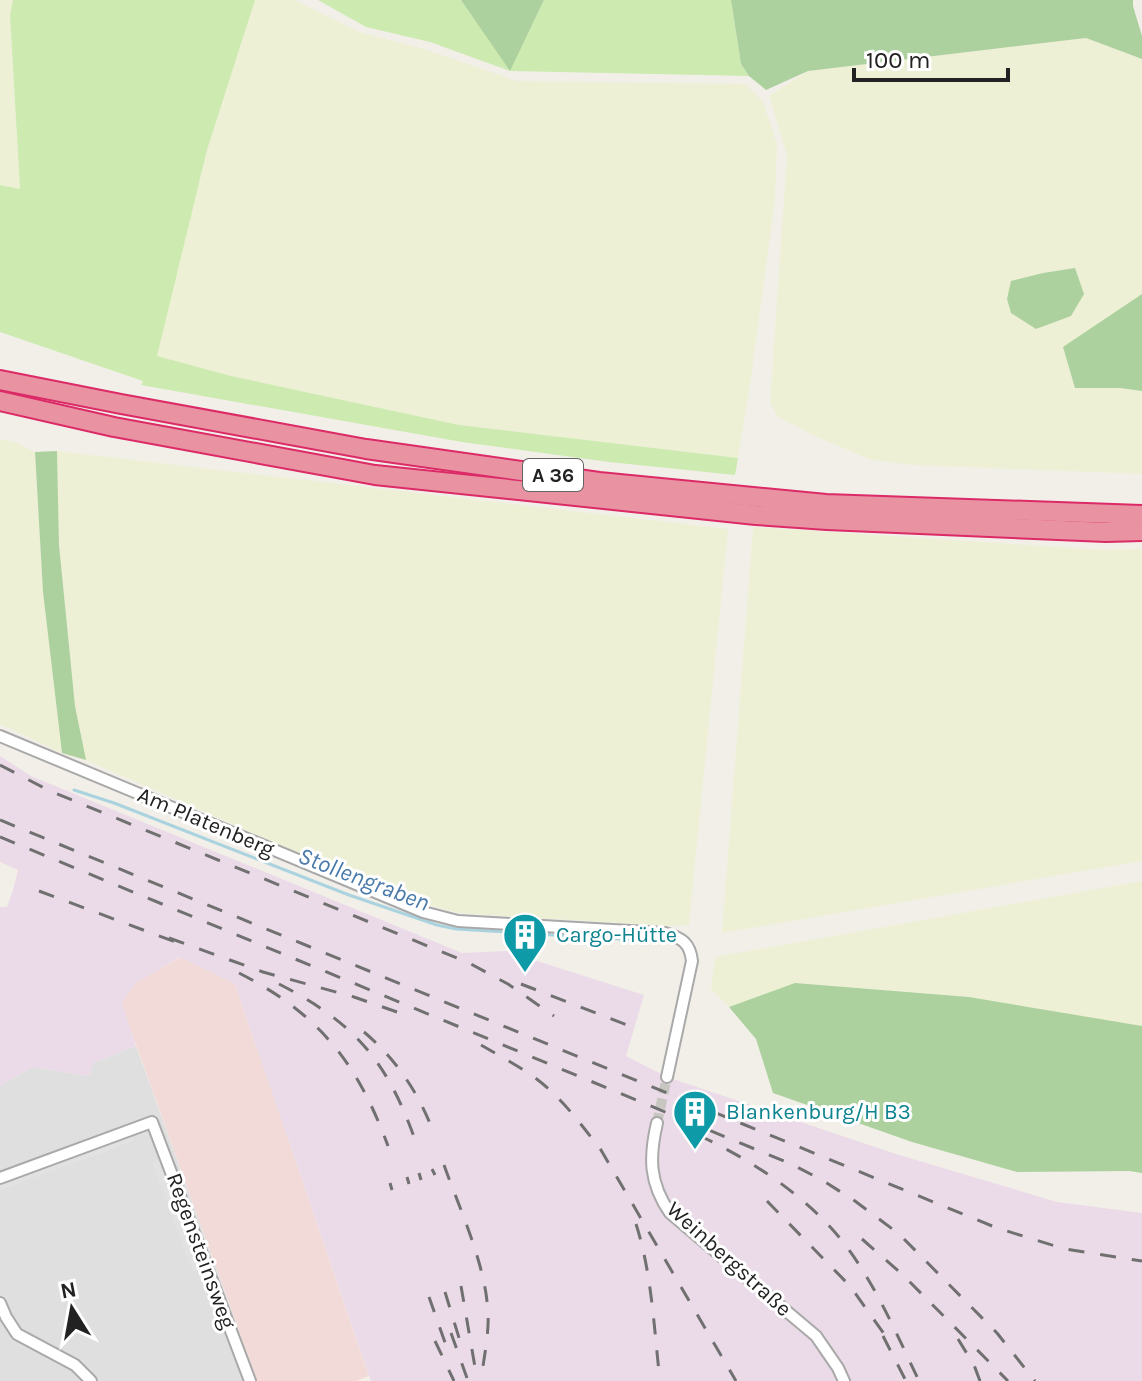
<svg xmlns="http://www.w3.org/2000/svg" width="1142" height="1381" viewBox="0 0 1142 1381" font-family="Karla,sans-serif">
<rect width="100%" height="100%" fill="#f2efe9"/>
<!-- residential -->
<path fill="#e0dfdf" d="M136,1046l121,335h-257v-295l32,-19 57,9 4,-13z"/>
<!-- commercial -->
<path fill="#f2dad9" d="M181,957l54,27 134,392 -13,5h-99l-136,-378 14,-20z"/>
<!-- industrial -->
<path fill="#ebdbe8" d="M0,756l31,20 431,177 44,-2 138,44 -18,61 41,21 229,77 161,48 85,11v168h-771l-136,-397 -55,-27 -44,26 -14,20 14,43 -43,17 -4,13 -57,-9 -32,19v-179h7l6,-17 5,-20 -18,-8z"/>
<!-- farmland -->
<g fill="#eef0d5">
<path d="M0,0h13l-3,15 10,175 -20,-5z"/>
<path d="M255,0h39l65,32 65,17 93,32 228,3 18,18 14,42 -2,56 -25,185 -12,73 -279,-33 -228,-49 -75,-20 51,-206z"/>
<path d="M1086,38l56,21v235l-79,54 57,40 22,3v83l-229,-9 -41,-5 -57,-24 -38,-20 -7,-14 17,-247 -18,-59 39,-25z"/>
<path d="M0,439l15,3 20,10 8,140 19,161 -62,-29z"/>
<path d="M57,451l671,78 -39,396 -22,1 -208,-13 -41,-11 -129,-53 -203,-89 -11,-54 -16,-161z"/>
<path d="M753,527l352,23 37,-1v312l-420,72z"/>
<path d="M1142,881v145l-173,-29 -173,-14 -67,24 -18,-18 4,-32z"/>
</g>
<!-- grass -->
<g fill="#cdebb0">
<path d="M13,0h242l-48,150 -50,206 74,20 228,49 279,33 -3,17 -126,-13 -147,-20 -321,-57 2,-4 -143,-49v-147l20,4 -10,-174z"/>
<path d="M318,0h143l49,70 34,-70h187l10,64 8,12 -239,-5 -80,-29 -64,-15z"/>
</g>
<!-- forest -->
<g fill="#add19e">
<path d="M461,0h83l-34,71z"/>
<path d="M731,0h402v6l9,30v23l-56,-21 -278,33 -42,19 -17,-14 -8,-12z"/>
<path d="M1075,268l9,26 -13,22 -35,13 -25,-16 -4,-14 4,-18 32,-8z"/>
<path d="M1142,294v97l-22,-3h-45l-12,-41z"/>
<path d="M57,451l2,94 16,161 11,54 -24,-7 -19,-161 -8,-140z"/>
<path d="M795,983l174,14 173,29v147l-13,-2 -112,1 -105,-30 -139,-49 -17,-54 -27,-32z"/>
</g>
<!-- parking -->
<g fill="#e2e2e2">
<path d="M131,1134l3,7 -134,49v-8z"/>
<path d="M161,1159l40,110 -8,3 -41,-109z"/>
</g>
<g fill="none" stroke-linecap="round" stroke-linejoin="round">
<!-- stream -->
<path stroke="#aad3df" stroke-width="3" d="M74,790l40,13 235,92 88,30 19,4 199,12"/>
<!-- minor-tunnel -->
<path stroke="#c8c6c1" stroke-width="10" stroke-dasharray="10 5" stroke-linecap="butt" d="M657,1123l10,-46"/>
<!-- minor casing -->
<g stroke="#a9a9a9" stroke-width="14">
<g id="minor">
<path d="M0,736l423,176 35,9 207,12c17,5 25,10 27,28l-25,116"/>
<path d="M657,1123c-8,34 -8,60 13,90l146,123 22,32 6,13"/>
<path d="M0,1178l152,-56 98,259"/>
<path d="M0,1303l6,14 11,17 58,31 16,16"/>
</g>
</g>
<!-- motorway casing -->
<g stroke="#dc2a67" stroke-width="22">
<g id="motorway">
<path d="M0,380l121,24 245,45 233,33 227,22 316,11"/>
<path d="M0,401l114,26 261,48 381,40 71,5 279,12 36,-1"/>
</g>
</g>
<!-- minor -->
<use href="#minor" stroke="#fff" stroke-width="10"/>
<!-- motorway -->
<use href="#motorway" stroke="#e892a2" stroke-width="18"/>
<!-- rail -->
<g stroke="#707070" stroke-width="3" stroke-dasharray="16 16" stroke-linecap="butt">
<path d="M0,765l50,26 419,172 39,21 46,32"/>
<path d="M0,820l997,408 68,21 77,12"/>
<path d="M0,837l791,327 31,16 33,21 44,33 98,99 38,48"/>
<path d="M39,891l139,52"/>
<path d="M169,938l94,34 91,25 43,15"/>
<path d="M239,973c80,41 118,89 149,173"/>
<path d="M279,984c74,38 107,75 135,153"/>
<path d="M521,984l106,41"/>
<path d="M364,1032c32,27 54,60 69,99"/>
<path d="M481,1045c17,10 34,19 50,30 28,19 49,48 70,75l135,231"/>
<path d="M698,1135c56,26 115,65 151,115 29,40 49,87 70,131"/>
<path d="M444,1165c15,42 38,92 43,136 4,26 -3,54 -6,80"/>
<path d="M432,1169l3,6"/>
<path d="M419,1173l2,7"/>
<path d="M407,1177l2,7"/>
<path d="M390,1183l2,7"/>
<path d="M767,1201l83,85 42,59"/>
<path d="M636,1224c16,50 18,105 24,157"/>
<path d="M862,1239l42,37 104,105"/>
<path d="M461,1286l15,87"/>
<path d="M445,1292l15,49"/>
<path d="M429,1297l19,54"/>
<path d="M451,1333l16,45"/>
<path d="M883,1336l23,45"/>
<path d="M958,1339l16,26 6,16"/>
<path d="M435,1341l19,40"/>
</g>
</g>
<!-- icons -->
<defs>
<g id="building-pin" transform="scale(2.3)"><path d="M0 17L-7.5 6A9.5 9.5 0 1 1 7.5 6Z" fill="#0f9aa8" stroke="#fff"/><path d="M-4-6H4V6H1V3H-1V6H-4ZM-2.5-4.3h1.7v1.8h-1.7ZM.8-4.3h1.7v1.8H.8ZM-2.5-1h1.7V.8h-1.7ZM.8-1h1.7V.8H.8Z" fill="#fff"/></g>
</defs>
<g fill-rule="evenodd">
<use href="#building-pin" x="525" y="935"/>
<use href="#building-pin" x="695" y="1112"/>
</g>
<g text-anchor="middle" dominant-baseline="central" stroke-width="6" stroke-linejoin="round" paint-order="stroke">
<!-- shield labels -->
<rect fill="#fff" stroke="#646464" stroke-width="2" x="523" y="459" width="60" height="32" rx="6"/>
<g font-size="20" font-weight="bold" fill="#222">
<text x="553" y="475">A 36</text>
</g>
<!-- street labels -->
<g font-size="22" fill="#222" stroke="#fff">
<text transform="translate(206 822) rotate(23)">Am Platenberg</text>
<text transform="translate(201 1251) rotate(70)">Regensteinsweg</text>
<text transform="translate(729 1259) rotate(42)">Weinbergstraße</text>
</g>
<!-- culture labels -->
<g font-size="22" fill="#0d838f" stroke="#fff" text-anchor="start">
<text x="556" y="935">Cargo-Hütte</text>
<text x="726" y="1112">Blankenburg/H B3</text>
</g>
<!-- water labels -->
<g font-size="24" font-style="italic" fill="#4a7aab" stroke="#fff">
<text transform="translate(364 879) rotate(21)">Stollengraben</text>
</g>
</g>
<!-- north arrow -->
<g transform="translate(72 1309) rotate(349)" stroke="#ffffff" stroke-width="6" paint-order="stroke">
<path d="M0-6L14 30L0 20L-14 30Z" fill="#222222"/>
<text y="-12" font-size="22" font-weight="bold" text-anchor="middle" fill="#222222">N</text>
</g>
<!-- scale -->
<path d="M854 68v12h154v-12" fill="none" stroke="#222222" stroke-width="4"/>
<text x="866" y="68" font-size="24" fill="#222222" stroke="#ffffff" stroke-width="6" paint-order="stroke">100 m</text>
</svg>
